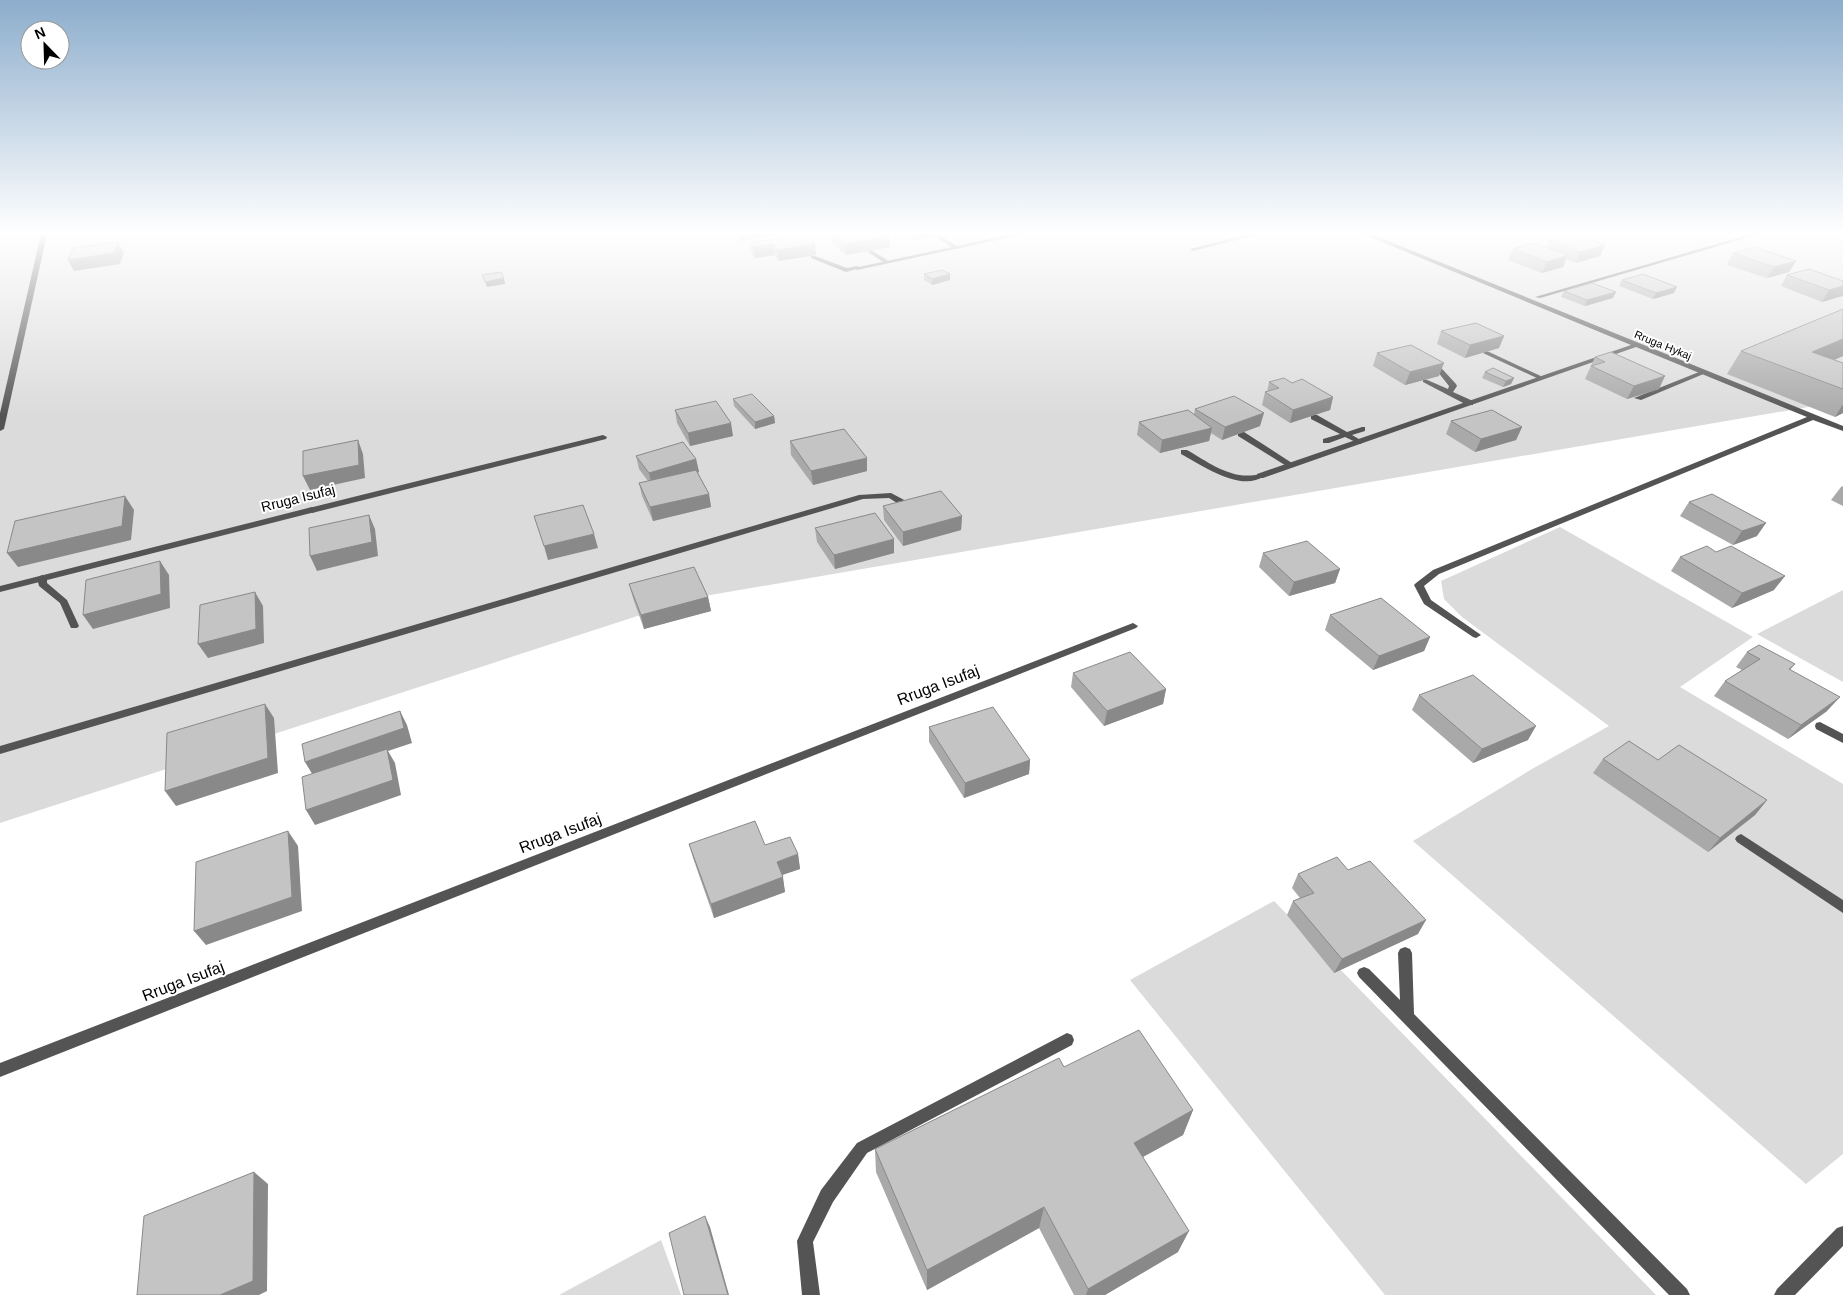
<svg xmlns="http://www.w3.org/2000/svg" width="1843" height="1295" viewBox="0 0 1843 1295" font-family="Helvetica,sans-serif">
<rect width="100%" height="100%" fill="#fff"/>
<!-- green -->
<g fill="#dbdbdb">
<path d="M0,234h1843v167l-1150,197 -693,225z"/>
<path d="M1560,527l193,110 -73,50 163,97v370l-37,30 -393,-343 119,-72 77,-43 -147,-109 -18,-18 -3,-18z"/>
<path d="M1843,590v92l-86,-48z"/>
<path d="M1274,901l382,394h-271l-255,-315z"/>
<path d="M661,1240l20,55h-122z"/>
</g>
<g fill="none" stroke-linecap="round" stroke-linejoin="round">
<!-- service -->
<g fill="#545454" fill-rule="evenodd">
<path d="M1249,234h11l-67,17 -3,-2z"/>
<path d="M937,236h4l19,12 -5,1 -18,-11z"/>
<path d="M871,250l2,1 17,11 -5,1 -16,-10 -1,-1z"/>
<path d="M811,256h4l32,12 10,-2 3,2 -14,4 -35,-14z"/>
<path d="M1483,351h4l58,27 -6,1 -56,-26z"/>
<path d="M1430,360h4l22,24 1,2 -4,6 20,9v4h-6l-44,-23v-2l2,-1 23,10 1,-3 -19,-24z"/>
<path d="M1704,370l3,2 -1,1 -65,27 -7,-2z"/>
<path d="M1311,415h6l30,17 15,-5h3v4l-13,4 12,7 -4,2 -15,-7 -16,6h-6v-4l17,-5 -29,-15z"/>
<path d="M1238,432h6l51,33 -1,2h-6l-50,-31z"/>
<path d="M603,435l4,2 -1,2 -294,74 -4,-3 1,-2z"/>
<path d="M1181,450h6c23,13 45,31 73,24l4,2c-23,17 -62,-11 -83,-22z"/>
<path d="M42,575l5,3v5l20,17 12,26 -2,2h-6l-11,-25 -21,-17 -2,-8z"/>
<path d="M1820,722l23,12v9l-27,-14 -1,-3 1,-3z"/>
<path d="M1741,834l102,66v13l-106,-71 -2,-3 2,-3z"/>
<path d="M1405,947l5,2 2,4 2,61 273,275 3,6h-21l-310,-318 -2,-4 2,-4 5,-2 5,2 31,31 -2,-47 2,-4z"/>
<path d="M1067,1033l5,2 2,5 -2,5 -205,108 -34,49 -20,40 7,53h-18l-5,-54 24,-51 36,-47z"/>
</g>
<!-- minor -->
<g fill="#545454" fill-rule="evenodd">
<path d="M41,234h6l-43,195 -4,2v-18z"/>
<path d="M1013,234h12l-168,36 -3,-2z"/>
<path d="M1363,234h8l472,192v5l-30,-11 -374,154 -15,12 7,14 50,35 -5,3 -3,-1 -49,-33 -10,-19 2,-2 17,-13 374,-153 -171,-70 -373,131h-6v-4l374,-129z"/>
<path d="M1751,234h9l-220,64 -5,-1z"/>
<path d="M891,493l17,9v4h-6l-13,-8 -26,1 -863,255v-8l859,-251z"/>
<path d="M312,507l4,3 -1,2 -315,80v-6z"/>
<path d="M1133,623l5,3 -2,2 -1136,449v-14z"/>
<path d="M1843,1226v20l-48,49h-21l3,-6 60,-61z"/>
</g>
</g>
<!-- wall -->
<g fill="#a9a9a9">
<path d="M734,234h44v1l-37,6z"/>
<path d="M833,234h54l2,2 1,11 -44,8 -13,-12z"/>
<path d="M908,234h39l-32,6z"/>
<path d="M1549,240l51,16 -24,7 -10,-4 -3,8 -21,6 -34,-13 5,-11 33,-1z"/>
<path d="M750,242l65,2 1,11 -37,6 -5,-6 -19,3 -4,-5z"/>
<path d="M1733,253l63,8 -7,11 -22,6 -40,-13z"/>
<path d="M924,274l26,6 -18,5 -8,-5z"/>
<path d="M1787,275l56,6 -21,21 -41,-16z"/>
<path d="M1622,280l52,13 -21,6 -34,-13z"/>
<path d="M1564,291l49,7 -28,8 -24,-9z"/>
<path d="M1441,331l63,5 -5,12 -34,10 -28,-14z"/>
<path d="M1741,351l102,5 -9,4 9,3v50l-8,4 -108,-43z"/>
<path d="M1377,353l62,23 -34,9 -32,-19z"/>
<path d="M1595,357l64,32 -32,10 -42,-20z"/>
<path d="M1485,372l29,6 -3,6 -8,3 -21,-9z"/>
<path d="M1269,382l23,1 41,14 -3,13 -40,13 -28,-18 3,-13h2z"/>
<path d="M733,399l41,17 1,7 -20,6 -21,-23z"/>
<path d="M1195,409l65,17 -38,14 -11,-7 -2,8 -49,12 -23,-18 2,-13 55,-8z"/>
<path d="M675,410l58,26 -43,10 -13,-23z"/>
<path d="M1451,421l71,6 -6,13 -41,12 -29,-18z"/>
<path d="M790,441l77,17v13l-54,14 -22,-30z"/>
<path d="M636,456l60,3 3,13 -1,1 11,21 2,13 -58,14 -11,-25 -3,-13 9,-2 -9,-12z"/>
<path d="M1843,486v20l-12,-6 10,-13z"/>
<path d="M1689,502l68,34 -24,9 -53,-29z"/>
<path d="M883,506l79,10 -1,14 -58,16 -19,-26z"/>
<path d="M815,528l79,25 -59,16 -18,-27z"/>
<path d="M1263,553l77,16 -5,14 -46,13 -30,-29z"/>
<path d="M1680,557l94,33 -42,18 -61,-37z"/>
<path d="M629,584l79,13 3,14 -67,18 -11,-31z"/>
<path d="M1330,615l100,22 -6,14 -51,19 -48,-40z"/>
<path d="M1747,652l48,12 -5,6 37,41 -39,28 -74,-43 11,-15 17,-11 -6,-3z"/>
<path d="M1073,673l93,16 -3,15 -59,22 -33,-39z"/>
<path d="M1419,695l109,45 -55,23 -61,-53z"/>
<path d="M929,727l101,33 -1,14 -65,24 -35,-56z"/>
<path d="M1603,759l55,1 109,40 -12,15 -47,37 -115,-79z"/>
<path d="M689,844l76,1 33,9 2,15 -18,6 3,17 -71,26 -21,-60z"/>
<path d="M1348,870l70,64 -84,39 -47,-58 6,-14 7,-3 -8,-10 6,-14z"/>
<path d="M1064,1067l129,43 -10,25 -40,22 35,95 -73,43h-31l-35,-67 -112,62 -51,-118 -1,-23z"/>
</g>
<!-- shaded-wall -->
<g fill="#898989">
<path d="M740,234h38v1l-37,6z"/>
<path d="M915,234h32l-32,6z"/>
<path d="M889,236l1,11 -44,8 -1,-11z"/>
<path d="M118,242l6,11 -4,11 -46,7 -6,-11z"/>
<path d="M773,244l1,11 -19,3 -1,-11z"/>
<path d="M815,244l1,11 -37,6 -1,-11z"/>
<path d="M1605,245l-5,11 -24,7 4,-11z"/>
<path d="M1568,255l-5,12 -21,6 5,-11z"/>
<path d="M1796,261l-7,11 -22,6 7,-11z"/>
<path d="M950,274v6l-18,5v-6z"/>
<path d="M504,278l1,6 -18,3 -2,-5z"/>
<path d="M1843,286v10l-21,6 7,-12z"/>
<path d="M1677,287l-3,6 -21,6 3,-6z"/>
<path d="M1616,292l-3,6 -28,8 2,-6z"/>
<path d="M1504,336l-5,12 -34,10 5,-13z"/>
<path d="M1843,339v17l-41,18 10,-22z"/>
<path d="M1444,363l-5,13 -34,9 5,-13z"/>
<path d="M1665,376l-6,13 -32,10 7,-13z"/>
<path d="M1514,378l-3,6 -8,3 3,-6z"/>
<path d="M1333,397l-3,13 -40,13 3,-13z"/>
<path d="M1843,404v9l-8,4z"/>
<path d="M1264,413l-4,13 -38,14 3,-13z"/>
<path d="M774,416l1,7 -20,6v-7z"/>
<path d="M731,423l2,13 -43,10 -2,-13z"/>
<path d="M1522,427l-6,13 -41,12 6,-13z"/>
<path d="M1212,428l-3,13 -49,12 2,-13z"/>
<path d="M358,440l5,14 2,24 -55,12 -7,-14z"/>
<path d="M867,458v13l-54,14 -2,-14z"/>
<path d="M696,459l3,13 -47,14 -3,-13z"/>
<path d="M709,494l2,13 -58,14 -3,-14z"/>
<path d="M125,496l9,14 -3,30 -113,27 -11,-14z"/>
<path d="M369,515l6,14 3,27 -61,15 -7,-15z"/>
<path d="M962,516l-1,14 -58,16v-14z"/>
<path d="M1766,523l-9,13 -24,9 9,-14z"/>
<path d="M594,534l4,14 -50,12 -4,-14z"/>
<path d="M894,539v14l-59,16 -1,-14z"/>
<path d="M160,561l9,14 1,33 -77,21 -10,-14z"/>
<path d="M1340,569l-5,14 -46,13 5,-14z"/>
<path d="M1785,576l-11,14 -42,18 10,-15z"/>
<path d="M255,592l8,14 1,37 -56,15 -10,-14z"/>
<path d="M708,597l3,14 -67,18 -3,-14z"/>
<path d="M1430,637l-6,14 -51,19 6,-14z"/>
<path d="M1166,689l-3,15 -59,22 3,-15z"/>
<path d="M1840,697l-13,14 -39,28 13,-14z"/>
<path d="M265,704l9,14 4,55 -102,33 -11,-15z"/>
<path d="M400,711l7,14 5,18 -24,8 7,12 6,32 -86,30 -9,-15 8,-33 -9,-15z"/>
<path d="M1536,726l-8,14 -55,23 9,-14z"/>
<path d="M1030,760l-1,14 -65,24 1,-15z"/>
<path d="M1767,800l-12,15 -47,37 12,-14z"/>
<path d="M288,831l10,15 4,65 -96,34 -12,-14z"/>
<path d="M798,854l2,15 -21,7 -2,-14z"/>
<path d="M783,877l2,15 -71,26 -3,-14z"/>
<path d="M1426,920l-8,14 -84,39 8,-14z"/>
<path d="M1193,1110l-10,25 -57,31 8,-23z"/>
<path d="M254,1172l14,12 -1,107 -8,4h-39z"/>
<path d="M1044,1207l-5,21 -112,62v-20z"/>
<path d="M705,1216l5,11 19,68h-1z"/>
<path d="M1189,1231l-11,21 -73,43h-19l2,-6z"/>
</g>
<!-- building -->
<g fill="#c4c4c4" stroke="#898989">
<path d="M835,234h52l2,2 -44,8z"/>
<path d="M1572,234h2l31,11 -25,7 -31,-12z"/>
<path d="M808,236l7,8 -37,6 -5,-6 -19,3 -4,-5z"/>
<path d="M118,242l-4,11 -46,7 5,-12z"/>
<path d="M1533,243l35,12 -21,7 -34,-13z"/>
<path d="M1755,247l41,14 -22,6 -41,-14z"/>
<path d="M1809,269l34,12v5l-14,4 -42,-15z"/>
<path d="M942,270l8,4 -18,5 -8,-5z"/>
<path d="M501,272l3,6 -19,4 -3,-7z"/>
<path d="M1643,274l34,13 -21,6 -34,-13z"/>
<path d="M1592,283l24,9 -29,8 -23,-9z"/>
<path d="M1843,309v30l-31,13 31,11v26l-102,-38z"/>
<path d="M1476,323l28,13 -34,9 -29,-14z"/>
<path d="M1411,345l33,18 -34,9 -33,-19z"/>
<path d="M1611,352l54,24 -31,10 -43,-20 14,-4 -10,-5z"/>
<path d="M1493,368l21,10 -8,3 -21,-9z"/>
<path d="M1284,378l8,5 10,-4 31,18 -40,13 -28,-18 14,-4 -10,-6z"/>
<path d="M752,394l22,22 -19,6 -22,-23z"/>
<path d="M1234,396l30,17 -39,14 -30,-18z"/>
<path d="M716,401l15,22 -43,10 -13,-23z"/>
<path d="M1188,410l24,18 -50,12 -23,-18z"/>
<path d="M1492,410l30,17 -41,12 -30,-18z"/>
<path d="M844,429l23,29 -56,13 -21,-30z"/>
<path d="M358,440l1,25 -56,11v-25z"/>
<path d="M683,442l13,17 -47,14 -13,-17z"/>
<path d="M696,470l13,24 -59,13 -11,-24z"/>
<path d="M941,491l21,25 -59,16 -20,-26z"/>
<path d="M1712,494l54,29 -24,8 -53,-29z"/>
<path d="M125,496l-3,30 -115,27 8,-32z"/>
<path d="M583,505l11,29 -50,12 -10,-30z"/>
<path d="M875,513l19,26 -60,16 -19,-27z"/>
<path d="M369,515l3,27 -62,14 -1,-28z"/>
<path d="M1307,541l33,28 -46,13 -31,-29z"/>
<path d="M1707,546l9,6 15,-6 54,30 -43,17 -62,-36z"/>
<path d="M160,561l1,33 -78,21 3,-35z"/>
<path d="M694,567l14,30 -67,18 -12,-31z"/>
<path d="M255,592l1,37 -58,15 2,-39z"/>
<path d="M1381,598l49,39 -51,19 -49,-41z"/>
<path d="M1759,645l36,19 -6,5 51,28 -39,28 -76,-44 35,-22 -13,-7z"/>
<path d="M1130,652l36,37 -59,22 -34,-38z"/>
<path d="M1473,675l63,51 -54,23 -63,-54z"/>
<path d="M265,704l3,54 -103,33 2,-58z"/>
<path d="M993,707l37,53 -65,23 -36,-56z"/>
<path d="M400,711l4,17 -99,34 -3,-18z"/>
<path d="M1629,741l29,19 21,-15 88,55 -47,38 -117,-79z"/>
<path d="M387,749l6,31 -87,30 -4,-33z"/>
<path d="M755,821l10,24 25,-8 8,17 -21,8 6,15 -72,27 -22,-60z"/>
<path d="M288,831l4,66 -98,34 2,-69z"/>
<path d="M1337,857l11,13 22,-9 56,59 -84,39 -49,-58 21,-8 -16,-19z"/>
<path d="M1139,1030l54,80 -59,33 55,88 -101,58 -44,-82 -117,63 -52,-121 184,-91 5,9z"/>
<path d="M254,1172l-1,109 -33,14h-83l7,-79z"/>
<path d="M705,1216l23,79h-44l-15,-62z"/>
</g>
<!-- sky -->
<linearGradient id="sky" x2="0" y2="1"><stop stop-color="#8cadcc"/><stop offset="0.56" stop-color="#fff"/><stop offset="1" stop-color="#fff" stop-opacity="0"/></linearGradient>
<rect width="1843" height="416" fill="url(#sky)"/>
<g text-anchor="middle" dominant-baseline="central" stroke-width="4" stroke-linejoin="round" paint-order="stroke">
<!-- far-street labels -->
<g font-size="11" fill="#000" stroke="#fff">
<text transform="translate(1663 345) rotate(22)">Rruga Hykaj</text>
</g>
<!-- street labels -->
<g font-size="14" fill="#000" stroke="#fff">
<text transform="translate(298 498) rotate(-14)">Rruga Isufaj</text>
</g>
<!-- near-street labels -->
<g font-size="16" fill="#000" stroke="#fff">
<text transform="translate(938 685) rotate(-21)">Rruga Isufaj</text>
<text transform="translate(560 833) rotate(-21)">Rruga Isufaj</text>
<text transform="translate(183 981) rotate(-21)">Rruga Isufaj</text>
</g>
</g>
<!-- north arrow -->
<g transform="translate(45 45) rotate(337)"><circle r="24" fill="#ffffff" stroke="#999999"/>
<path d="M0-4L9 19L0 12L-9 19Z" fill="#000000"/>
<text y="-8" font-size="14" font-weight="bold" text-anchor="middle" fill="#000000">N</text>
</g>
</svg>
